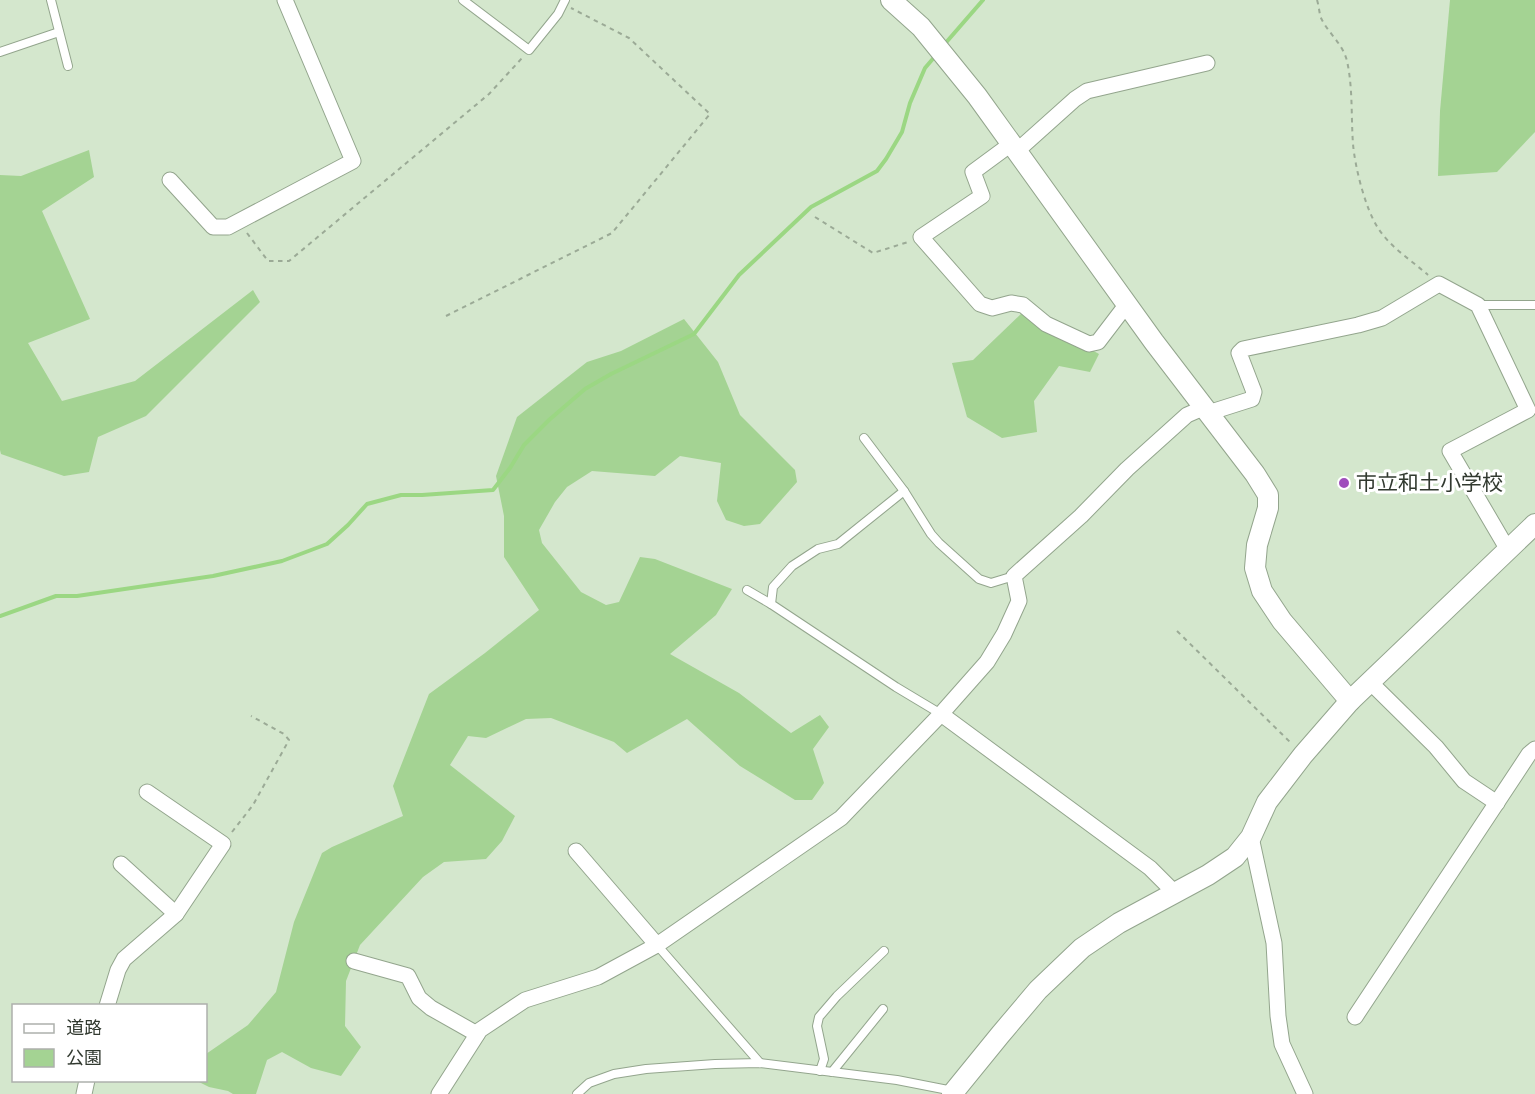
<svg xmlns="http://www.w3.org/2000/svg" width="1535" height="1094" viewBox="0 0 1535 1094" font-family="'Varela Round','Noto Sans JP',sans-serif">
<rect width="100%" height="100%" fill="#d4e7cd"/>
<!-- green -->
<g fill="#a4d393">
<path d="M1450,0h85v132l-38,40 -59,4 2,-65z"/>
<path d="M89,150l5,27 -52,34 48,108 -62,24 34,58 73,-20 118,-91 7,12 -114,114 -48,21 -9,35 -25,4 -63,-22 -1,-4v-275l21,1z"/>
<path d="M1023,312l76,42 -9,18 -31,-6 -25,35 3,31 -35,6 -35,-21 -15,-54 21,-3z"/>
<path d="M684,319l34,43 22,53 55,55 2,12 -37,42 -16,2 -18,-6 -9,-19 4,-38 -41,-7 -25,20 -63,-5 -25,16 -12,15 -16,28 3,13 39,49 25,13 13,-3 21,-45 15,2 77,30 -16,26 -46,39 69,39 52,40 29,-18 9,12 -16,22 11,34 -12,17h-17l-55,-34 -53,-47 -60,34 -13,-11 -63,-24 -25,1 -40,19 -18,-2 -18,29 65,51 -13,25 -16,18 -42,3 -21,15 -63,68 -14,36 -1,45 16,21 -20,29 -30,-8 -29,-16 -15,8 -11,34h-23l-5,-3 -19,-4 -12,-6 9,-1v-26l42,-29 28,-33 18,-70 28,-69 10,-6 71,-31 -10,-30 36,-92 56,-41 54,-43 -35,-53v-41l-8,-40 21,-59 70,-55 34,-11z"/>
</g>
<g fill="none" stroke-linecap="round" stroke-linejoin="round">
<!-- stream -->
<g stroke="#9bd783" stroke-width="4">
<path d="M943,46l40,-46"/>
<path d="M0,616l56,-20h21l136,-20 69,-15 45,-17 21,-19 19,-21 34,-9h21l71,-5 17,-22 14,-23 25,-25 36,-31 26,-15 83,-40 45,-59 72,-68 66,-36 9,-12 16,-27 8,-29 15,-35 12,-14"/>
</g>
<!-- service casing -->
<g stroke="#93a58d" stroke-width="10">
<g id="service">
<path d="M51,0l17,66"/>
<path d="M463,0l66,50 29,-36 7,-14"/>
<path d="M0,52l59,-20"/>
<path d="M1478,305h57"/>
<path d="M864,438l40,53 27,43 8,9 40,36 12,4 23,-7"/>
<path d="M904,491l-66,53 -20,5 -26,17 -19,21 -2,17 125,83 45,27"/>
<path d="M747,590l24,14"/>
<path d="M657,945l103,118"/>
<path d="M820,1071l4,-12 -7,-33 2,-9 18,-21 47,-45"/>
<path d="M832,1072l51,-63"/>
<path d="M577,1094l12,-11 25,-9 32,-5 69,-5 45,-1 137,17 56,11"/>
</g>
</g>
<!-- minor casing -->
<g stroke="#93a58d" stroke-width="17">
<g id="minor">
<path d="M1011,144l-38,28 9,24 -61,41 59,67 12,4 19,-5 12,2 23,19 43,20 9,-2 29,-38"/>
<path d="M1017,151l58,-52 12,-8 120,-28"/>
<path d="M170,180l43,47h15l125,-66 -68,-161"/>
<path d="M1208,413l44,-14 2,-7 -15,-39 4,-4 115,-24 24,-7 57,-34 39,21 50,105 -78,41 58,99"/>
<path d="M1370,682l66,65 28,34 33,22"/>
<path d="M941,714l209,154 25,25"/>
<path d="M1251,837l23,106 4,73 4,28 23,50"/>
<path d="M576,851l81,94"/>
<path d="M121,864l55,50"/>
<path d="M354,961l54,15 11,22 12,10 46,26"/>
<path d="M107,1006l11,-36 6,-11 52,-45 47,-70 -76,-52"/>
<path d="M1355,1017l174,-263 6,-5"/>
<path d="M84,1094l3,-14"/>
<path d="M439,1094l41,-64 45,-30 73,-23 59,-32 184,-127 100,-104 46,-52 17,-28 15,-33 -5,-25 67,-60 46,-47 60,-54 16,-7"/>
</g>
</g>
<!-- tertiary casing -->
<g stroke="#93a58d" stroke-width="22">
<g id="tertiary">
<path d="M891,0l30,27 56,69 177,246 101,132 13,21v13l-11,37 -2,23 7,23 20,30 68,80"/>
<path d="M952,1094l48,-59 38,-45 44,-42 37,-25 89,-48 27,-18 16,-20 16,-35 36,-47 47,-54 185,-177"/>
</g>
</g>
<!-- path -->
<g stroke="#9baa96" stroke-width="2" stroke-dasharray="4.5 4.5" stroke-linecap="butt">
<path d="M1317,0c2,6 2,12 4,18 7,15 22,26 26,43 6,27 4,56 6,83 2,23 12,64 25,84 12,19 33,32 50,47"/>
<path d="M815,217l58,36 35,-11"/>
<path d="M247,233l21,28h21l200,-167 34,-37"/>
<path d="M446,316l166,-83 98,-119 -81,-76 -58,-30"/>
<path d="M1177,631l115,113"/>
<path d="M232,832l21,-27 36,-65 -5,-6 -33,-18"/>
</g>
<!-- service -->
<use href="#service" stroke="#fff" stroke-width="8"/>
<!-- minor -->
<use href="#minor" stroke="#fff" stroke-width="15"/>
<!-- tertiary -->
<use href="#tertiary" stroke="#fff" stroke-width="20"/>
</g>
<!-- markers -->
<circle fill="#9f4dbc" stroke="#fff" stroke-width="2" cx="1344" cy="483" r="6"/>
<g text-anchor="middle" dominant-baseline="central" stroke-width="6" stroke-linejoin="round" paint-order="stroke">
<!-- poi labels -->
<g font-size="21" fill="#31392f" stroke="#fff" text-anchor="start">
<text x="1356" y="483">市立和土小学校</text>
</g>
</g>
<!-- legend -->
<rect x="12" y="1004" width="195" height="78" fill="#ffffff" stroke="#adb0ac" stroke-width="1.5"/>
<rect x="24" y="1024" width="30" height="9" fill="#ffffff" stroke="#adb0ac" stroke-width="1.5"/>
<text x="66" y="1034" font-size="18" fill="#31392f">道路</text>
<rect x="24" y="1049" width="30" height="18" fill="#a4d393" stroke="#adb0ac" stroke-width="1.5"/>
<text x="66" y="1064" font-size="18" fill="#31392f">公園</text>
</svg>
